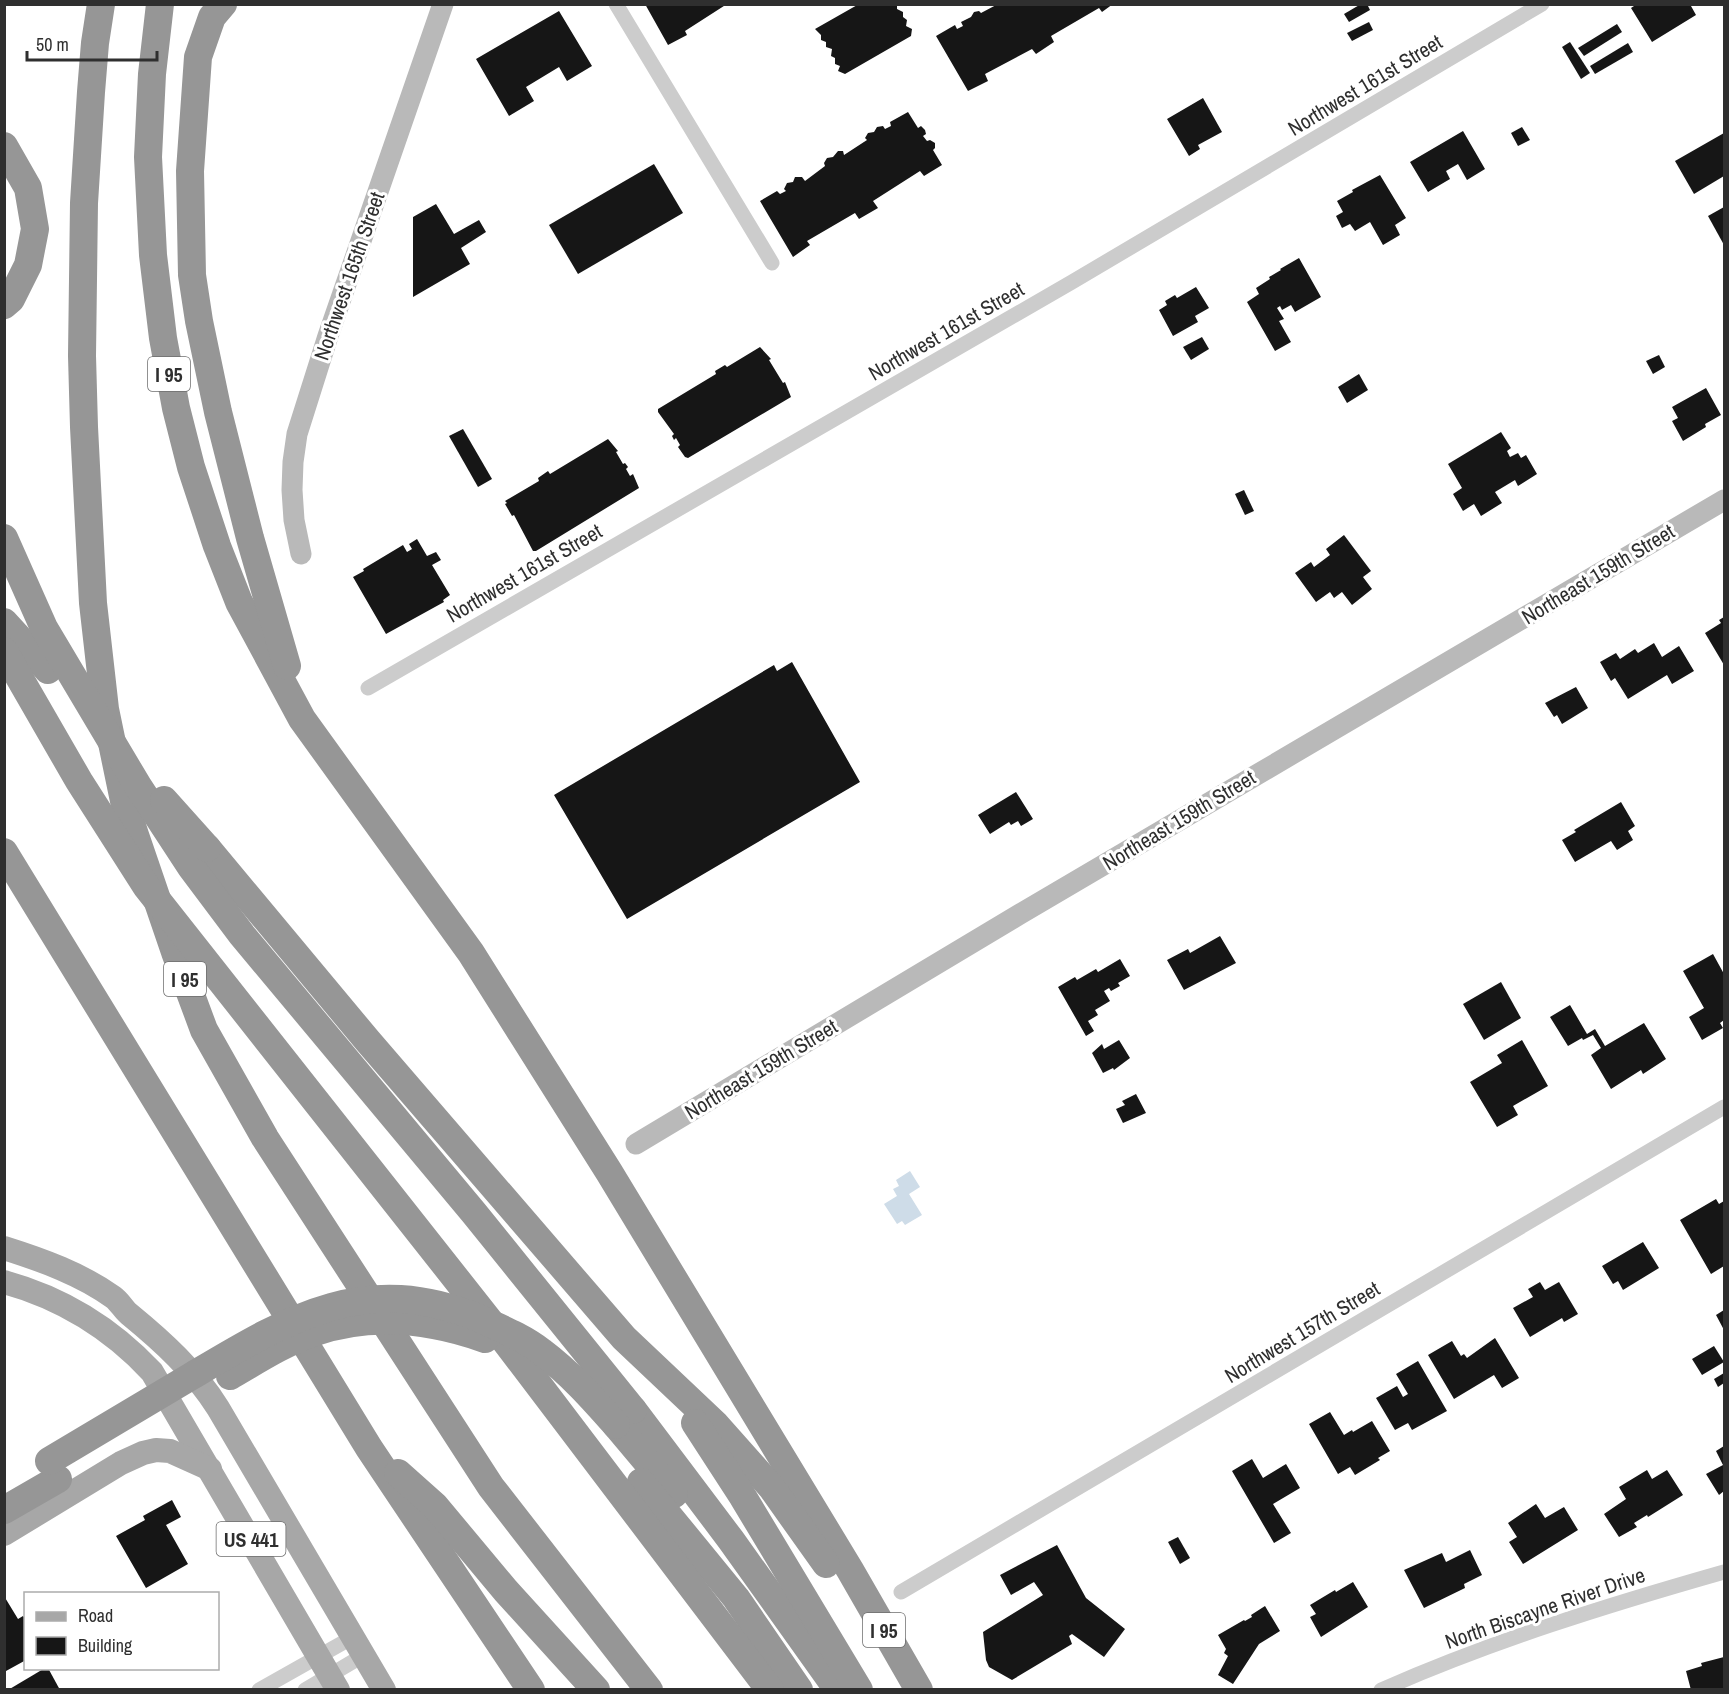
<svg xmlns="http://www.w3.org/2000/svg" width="1729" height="1694" viewBox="0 0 1729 1694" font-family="'Archivo Narrow',sans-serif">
<rect width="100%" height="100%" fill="#fff"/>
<!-- water -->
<path fill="#cedce8" d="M910,1171l10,16 -11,7 13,21 -17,10 -3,-4 -5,3 -13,-20 13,-8 -4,-7 6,-3 -3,-6z"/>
<!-- building -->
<g fill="#161616">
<path d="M645,4h82l-42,27 2,4 -19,10z"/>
<path d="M859,4h38v5l6,3v5l4,3 -1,6 6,3 -1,7 -66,38 -7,-3 2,-5 -5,-2v-6l-4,-2 1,-7 -6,-2v-5l-5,-2v-5l-6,-6z"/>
<path d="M998,4h115l-11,8 -3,-4 -48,28 3,6 -18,12 -4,-5 -47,25 3,7 -20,10 -32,-55 19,-11 2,4 6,-3 -2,-4 10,-5 3,-5 5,-1 2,2z"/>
<path d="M1361,4h6l3,6 -21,12 -5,-8z"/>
<path d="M1637,4h57l-3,2 5,9 -44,27 -21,-34z"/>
<path d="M559,11l33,55 -25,15 -8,-14 -33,20 8,14 -25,15 -33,-57z"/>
<path d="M1369,22l4,8 -21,11 -5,-8z"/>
<path d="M1617,24l5,8 -38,24 -6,-8z"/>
<path d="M1570,42l20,31 -9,6 -19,-32z"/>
<path d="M1628,43l5,9 -38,22 -5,-8z"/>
<path d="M1203,98l19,34 -24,13 2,4 -11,7 -22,-37z"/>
<path d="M908,112l10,16 3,-2 4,4 1,4 -3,2 4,5 3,-1 5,3v5l-2,2 9,15 -18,11 -4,-5 -47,30 5,7 -19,11 -4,-6 -48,28 3,4 -17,12 -33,-56 17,-10 3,3 6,-3 -2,-2 3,-6 6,-1 2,-5h7l3,4 20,-15 -1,-3 3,-5 6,-1 5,-6h5l1,4 23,-15 -2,-2 3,-5 6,-1 3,-5 6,-1 2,3 6,-3 -1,-4z"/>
<path d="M1522,127l8,13 -12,6 -7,-13z"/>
<path d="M1463,131l22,38 -18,11 -9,-16 -12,7 4,8 -22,13 -18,-30z"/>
<path d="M1724,133v43l-30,18 -19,-33z"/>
<path d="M654,164l29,49 -105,61 -29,-49z"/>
<path d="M1380,175l26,43 -11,7 5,10 -17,10 -13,-23 -15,9 -5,-7 -8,4 -6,-12 7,-4 -6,-11 16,-9 -1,-2z"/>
<path d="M436,204l18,30 25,-14 7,12 -25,16 9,16 -57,33v-80z"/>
<path d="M1724,207v38l-16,-29z"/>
<path d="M1299,258l22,39 -26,15 -4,-7 -9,5 -2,-4 -3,2 7,11 -5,2 12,21 -16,9 -28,-49 12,-8 -3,-6 14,-9 -1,-2 12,-7 -1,-1z"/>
<path d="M1196,287l13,21 -14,8 3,6 -25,14 -14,-26 8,-5 -2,-4 10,-6 2,3z"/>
<path d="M1202,337l7,12 -18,11 -8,-13z"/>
<path d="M760,347l11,12 -2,1 14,23 2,-1 6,15 -103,61 -3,-1 -7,-10 2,-2 -4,-7 -2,2 -2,-4 2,-2 -16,-22v-3l58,-35 -1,-3 10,-6 2,2z"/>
<path d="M1659,355l6,12 -12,7 -7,-13z"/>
<path d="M1359,374l9,16 -21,13 -9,-16z"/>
<path d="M1706,388l15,27 -16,9 1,3 -23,14 -11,-20 6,-3 -6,-11z"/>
<path d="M463,429l29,50 -14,8 -29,-51z"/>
<path d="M1501,432l10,16 -4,3 3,6 8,-4 3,5 5,-3 11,19 -19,12 -3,-6 -20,12 7,11 -21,13 -7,-12 -11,7 -10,-17 9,-6 -14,-24z"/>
<path d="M608,439l10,12 -2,1 7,12 2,-1 3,4 -2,2 4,7 3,-2 6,14 -103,63h-3l-19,-36 -2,1 -7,-12 2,-1 -2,-2 34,-20 -1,-3 10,-7 2,3z"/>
<path d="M1244,490l10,21 -9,4 -10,-21z"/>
<path d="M1344,535l27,36 -8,6 9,12 -20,16 -10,-13 -8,6 -4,-6 -14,10 -21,-29 16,-11 3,5 16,-12 -4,-6z"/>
<path d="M417,539l10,17 9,-4 5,8 -9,5 18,30 -7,5 1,2 -58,32 -33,-57 11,-6 -1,-2 40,-24 4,7 5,-3 -3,-5z"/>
<path d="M1724,617v48l-19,-32 16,-10 -2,-3z"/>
<path d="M1654,643l8,14 17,-11 15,25 -22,13 -5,-9 -39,24 -13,-21 -4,3 -11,-19 16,-9 4,6 15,-10 3,4z"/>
<path d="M792,662l68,120 -233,137 -73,-124 220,-130 3,6z"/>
<path d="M1576,687l12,21 -26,16 -5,-9 -3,2 -9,-14z"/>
<path d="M1016,792l17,27 -12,7 -3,-5 -7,4 -2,-3 -19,12 -12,-19z"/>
<path d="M1621,802l14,24 -7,5 5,9 -16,10 -6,-9 -36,21 -13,-22 14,-8 -2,-2z"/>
<path d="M1220,936l16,27 -52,27 -17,-30 21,-11 2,4z"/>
<path d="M1713,954l11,20v46l-4,3 3,5 -21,12 -13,-23 15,-9 -21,-37z"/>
<path d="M1120,959l10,17 -12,7 2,3 -9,5 -2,-3 -5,3 6,10 -15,9 3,5 -10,6 6,10 -8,5 -28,-49 17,-10 2,3 19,-11 2,3z"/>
<path d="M1501,982l20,36 -37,22 -21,-36z"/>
<path d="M1570,1005l17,29 8,-5 10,17 39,-23 22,36 -23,15 -2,-4 -30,19 -20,-34 10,-7 -8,-13 -10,5 -1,-2 -14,8 -18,-29z"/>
<path d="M1119,1040l11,18 -16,12 -1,-2 -10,5 -11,-20 10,-9 2,5z"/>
<path d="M1522,1040l26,46 -35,20 5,9 -21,12 -27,-45 32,-19 -5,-8z"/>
<path d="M1136,1094l10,19 -23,10 -7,-14 9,-4 -3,-4z"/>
<path d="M1716,1199l3,5 5,-3v65l-13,8 -31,-54z"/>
<path d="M1643,1242l16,26 -36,22 -5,-9 -5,3 -11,-18z"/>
<path d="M1540,1282l5,8 14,-8 19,32 -14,8 -2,-4 -32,19 -17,-29 20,-11 -5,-8z"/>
<path d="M1724,1310v20l-8,-15z"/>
<path d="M1495,1338l24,40 -17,10 -8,-13 -40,24 -26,-44 24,-14 9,15 3,-2 3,4z"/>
<path d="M1714,1346l10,16 -22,13 -10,-16z"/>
<path d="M1418,1361l29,50 -35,19 -4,-7 -13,7 -19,-32 21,-12 6,11 5,-3 -12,-20z"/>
<path d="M1724,1373v10l-6,4 -4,-8z"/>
<path d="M1330,1412l14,23 8,-5 1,2 19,-11 18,30 -12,7 2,2 -25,15 -5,-8 -12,7 -29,-50z"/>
<path d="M1724,1446v45l-5,4 -13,-21 17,-9 -7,-14z"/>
<path d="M1252,1459l11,19 23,-14 14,24 -27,16 18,29 -17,10 -42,-72z"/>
<path d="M1647,1470l5,9 15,-9 16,25 -35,22 -1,-2 -13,8 3,4 -18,10 -15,-23 22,-15 -7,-12z"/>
<path d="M172,1500l9,17 -15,8 22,39 -42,24 -30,-52 29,-16 -2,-4z"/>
<path d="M1536,1504l9,14 19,-11 14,23 -55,34 -14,-22 8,-5 -9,-14z"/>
<path d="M1178,1537l12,21 -10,6 -12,-22z"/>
<path d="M1057,1545l29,53 39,31 -21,28 -32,-23 -3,2 3,8 -60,36 -23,-13 -3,-7 -3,-28 60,-37 -9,-13 -23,13 -11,-20z"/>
<path d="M1470,1550l12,25 -18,9 1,4 -41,20 -20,-38 38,-17 4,9z"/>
<path d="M1353,1582l15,25 -47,30 -11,-20 6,-3 -6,-9 25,-15 1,2z"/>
<path d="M4,1596l14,23 5,-3 3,4v40l-20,11z"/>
<path d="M1265,1606l15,25 -21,13 -26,40 -15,-9 10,-19 -4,-3 2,-4 -8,-14 26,-15 1,1 7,-4 -1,-2z"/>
<path d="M1724,1657v33h-33l-5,-19 16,-5 -1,-3z"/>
<path d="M45,1668h3l12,22h-52z"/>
</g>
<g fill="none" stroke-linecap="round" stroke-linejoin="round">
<!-- street -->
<g stroke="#ccc" stroke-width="15">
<path d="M616,4l156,259"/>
<path d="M368,688l704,-406 470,-278"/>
<path d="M901,1592l823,-485"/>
<path d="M259,1690l94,-53"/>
<path d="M305,1690l59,-35"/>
<path d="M1381,1690c111,-49 227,-85 343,-118"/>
</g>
<!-- secondary -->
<g stroke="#b9b9b9" stroke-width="21">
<path d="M301,554l-7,-34 -2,-30 1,-28 4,-28 31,-98 115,-332"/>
<path d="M636,1144l384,-230 704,-414"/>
</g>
<!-- primary -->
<g stroke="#a7a7a7" stroke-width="24">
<path d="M4,1248c38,12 77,26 109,49 7,5 10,12 16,17 33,27 66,57 89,94l166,282"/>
<path d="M4,1282c58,16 108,47 148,90l186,318"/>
<path d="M4,1534l117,-71 22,-10 13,-3 14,1 40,18"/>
</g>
<!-- highway -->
<g stroke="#969696" stroke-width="28">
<path d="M101,4l-6,39 -4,49 -7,111 -2,153 2,71 9,176 12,106 19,92 11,34 40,117 29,78 61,108 226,349 158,203"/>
<path d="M160,4l-8,70 -4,83 5,98 10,83 13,70 15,59 26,79 22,56 63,117 169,234 138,219 241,398 69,120"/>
<path d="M223,4l-11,13 -14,40 -8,114 2,104 7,46 19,91 32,126 37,128"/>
<path d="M4,146l24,42 7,41 -7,36 -17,34 -7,6"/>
<path d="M4,622l44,48"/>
<path d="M207,848l160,192 257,298 92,87 56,63 54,76"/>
<path d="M4,852l365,596 162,242"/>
<path d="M633,1410l98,130 107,150"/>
<path d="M695,1423l48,74 116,193"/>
<path d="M616,1425l58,69"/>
<path d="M398,1473l37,33 71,85 90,99"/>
<path d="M641,1482l95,116 63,92"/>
<path d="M4,1510l54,-31"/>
</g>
<!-- highway-bridge -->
<g stroke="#969696" stroke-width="28">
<path d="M4,538l40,90 94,158 53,81 51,68 232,278 159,197"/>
<path d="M4,651l75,130 67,105 360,456 264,348"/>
<path d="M164,800l43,48"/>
<path d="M230,1376c26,-15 54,-33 82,-43 57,-20 117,-14 173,6"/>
<path d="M49,1461c47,-28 94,-56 141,-84 96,-57 174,-107 288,-59 22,10 45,19 64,34 28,21 51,47 74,73"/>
</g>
</g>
<g text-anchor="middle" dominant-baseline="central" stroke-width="6" stroke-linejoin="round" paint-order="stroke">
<!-- shield labels -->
<g fill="#fff" stroke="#6d6d6d" stroke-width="1.5">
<rect x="148" y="357" width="42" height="34" rx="4.5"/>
<rect x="164" y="962" width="42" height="34" rx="4.5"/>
<rect x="216.5" y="1522" width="69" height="34" rx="4.5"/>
<rect x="863" y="1613" width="42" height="34" rx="4.5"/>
</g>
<g font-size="20" font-weight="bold" fill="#2f2f2f">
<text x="169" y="374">I 95</text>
<text x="185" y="979">I 95</text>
<text x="251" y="1539">US 441</text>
<text x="884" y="1630">I 95</text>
</g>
<!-- street labels -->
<g font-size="21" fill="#2f2f2f" stroke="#fff">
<text transform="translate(1365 85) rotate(-31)">Northwest 161st Street</text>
<text transform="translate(349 276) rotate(-71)">Northwest 165th Street</text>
<text transform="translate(946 331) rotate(-30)">Northwest 161st Street</text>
<text transform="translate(524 573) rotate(-30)">Northwest 161st Street</text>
<text transform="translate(1598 574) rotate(-31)">Northeast 159th Street</text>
<text transform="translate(1179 820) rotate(-31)">Northeast 159th Street</text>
<text transform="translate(761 1069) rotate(-31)">Northeast 159th Street</text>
<text transform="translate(1302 1332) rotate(-31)">Northwest 157th Street</text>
<text transform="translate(1545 1608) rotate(-19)">North Biscayne River Drive</text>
</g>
</g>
<!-- border -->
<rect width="1729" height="1694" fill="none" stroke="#2f2f2f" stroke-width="12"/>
<!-- legend -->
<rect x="24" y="1592" width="195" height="78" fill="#ffffff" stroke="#acacac" stroke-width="1.5"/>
<rect x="36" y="1612" width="30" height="9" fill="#a7a7a7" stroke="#acacac" stroke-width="1.5"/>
<text x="78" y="1622" font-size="18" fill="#2f2f2f">Road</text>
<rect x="36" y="1637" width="30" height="18" fill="#161616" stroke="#acacac" stroke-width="1.5"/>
<text x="78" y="1652" font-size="18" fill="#2f2f2f">Building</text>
<!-- scale -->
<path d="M27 51v9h130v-9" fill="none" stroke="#2f2f2f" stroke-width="3"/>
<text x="36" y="51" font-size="18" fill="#2f2f2f" stroke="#ffffff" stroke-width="4.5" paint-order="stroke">50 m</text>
</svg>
